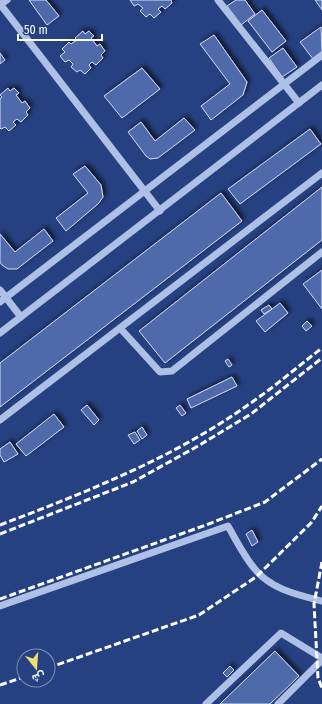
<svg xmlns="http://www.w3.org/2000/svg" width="322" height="704" viewBox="0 0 322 704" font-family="'Fira Sans Condensed',Vazirmatn,sans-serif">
<defs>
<filter id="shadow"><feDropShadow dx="3" dy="-3" stdDeviation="2" flood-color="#0009"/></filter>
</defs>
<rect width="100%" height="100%" fill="#264181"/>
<!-- building -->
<g fill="#4f6aaa" stroke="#d2ddf5" filter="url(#shadow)">
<path d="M29,0h17l13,16 -12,9z"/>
<path d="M130,0h41l1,3 -7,6 -3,-3 -4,3 3,3 -7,6 -4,-4 -4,3 -6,-6 3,-3 -5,-4 -4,2z"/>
<path d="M236,0h9l10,14 -14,11 -14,-19z"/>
<path d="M315,0h7v10z"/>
<path d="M262,10l24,31 -14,11 -24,-31z"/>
<path d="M321,27l1,25 -9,7 -13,-17z"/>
<path d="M83,31l2,3 4,-3 5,5 -3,2 6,8 3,-2 5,7 -4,4 2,3 -7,7 -4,-3 -3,3 2,3 -6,6 -5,-4 -3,2 -6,-5 2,-3 -4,-4 -4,2 -5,-6 5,-4 -3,-3 7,-7 2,2 6,-4 -2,-2z"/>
<path d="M214,35l33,47 -4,13 -32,25 -10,-14 29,-22 -30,-40z"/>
<path d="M283,48l14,19 -15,10 -13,-19z"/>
<path d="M0,53l5,7 -5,4z"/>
<path d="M142,68l18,21 -38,29 -18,-22z"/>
<path d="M8,88l2,3 4,-3 5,5 -3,2 6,8 3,-2 5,7 -4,4 2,3 -7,7 -4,-3 -4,3 3,3 -7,6 -4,-4 -4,2 -1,-1v-29l2,-2 -2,-2z"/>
<path d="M184,118l11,12 -37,28 -8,1 -4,-3 -18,-24 13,-10 14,19z"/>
<path d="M310,129l11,15 -81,60 -12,-15z"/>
<path d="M85,166l16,19 2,12 -5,7 -32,27 -10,-13 32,-25 -15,-19z"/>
<path d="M322,187v53l-157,123 -26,-32z"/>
<path d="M221,193l21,28 -242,186v-44z"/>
<path d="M44,229l9,12 -36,28h-9l-6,-4 -2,-3v-28l15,18z"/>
<path d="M322,270v39l-19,-25z"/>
<path d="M280,303l8,10 -23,19 -9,-11z"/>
<path d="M269,305l3,4 -8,5 -3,-4z"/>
<path d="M307,321l5,5 -6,5 -4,-5z"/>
<path d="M228,359l4,6 -3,2 -4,-6z"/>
<path d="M232,377l5,9 -46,22 -4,-9z"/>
<path d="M87,405l12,15 -5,5 -13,-15z"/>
<path d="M180,405l6,8 -4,3 -6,-8z"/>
<path d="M54,414l10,13 -38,29 -10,-12z"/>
<path d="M142,427l5,8 -5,4 -5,-8z"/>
<path d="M135,432l5,8 -6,4 -6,-9z"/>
<path d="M10,442l8,12 -14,8 -4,-7v-6z"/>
<path d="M252,530l6,12 -6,4 -6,-12z"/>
<path d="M275,651l24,25 -29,28h-50z"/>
<path d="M230,666l4,4 -7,7 -4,-4z"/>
</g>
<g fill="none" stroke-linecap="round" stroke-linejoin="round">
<!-- minor -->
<g stroke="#aec0e6" stroke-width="7">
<path d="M218,0l81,103"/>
<path d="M0,4l160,207"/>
<path d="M0,5l7,-5"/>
<path d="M0,290l21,27"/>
<path d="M0,302l322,-247"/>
<path d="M120,328l40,44 12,-1 150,-119"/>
<path d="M0,333l322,-248"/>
<path d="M0,420l322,-247"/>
<path d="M0,606l228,-80c8,14 16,30 26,42 16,21 44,27 68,33"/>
<path d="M206,704l75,-71 41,25"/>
<path d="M278,704l44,-44"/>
</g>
<!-- rail -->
<g stroke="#fff" stroke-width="3" stroke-dasharray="7 3" stroke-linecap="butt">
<path d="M0,525c84,-32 171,-66 245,-118 27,-18 52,-40 77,-59"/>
<path d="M0,534l133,-52 65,-36 53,-32 71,-56"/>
<path d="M322,562l-8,42 4,74 4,10"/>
<path d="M0,599l206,-74 59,-23 57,-43"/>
<path d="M48,668l151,-53 57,-38 55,-54 11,-17"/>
<path d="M0,685l24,-8"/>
</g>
</g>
<!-- north arrow -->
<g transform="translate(36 668) rotate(163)"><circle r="19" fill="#264181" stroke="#7d8db3"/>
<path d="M0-3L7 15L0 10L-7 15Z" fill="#efdd74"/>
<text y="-6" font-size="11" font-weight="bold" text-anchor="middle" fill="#ffffff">ش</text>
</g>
<!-- scale -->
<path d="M18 34v6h84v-6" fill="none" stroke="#ffffff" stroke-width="2"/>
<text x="24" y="34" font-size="12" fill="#ffffff" stroke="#264181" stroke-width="3" paint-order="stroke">50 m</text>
</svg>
